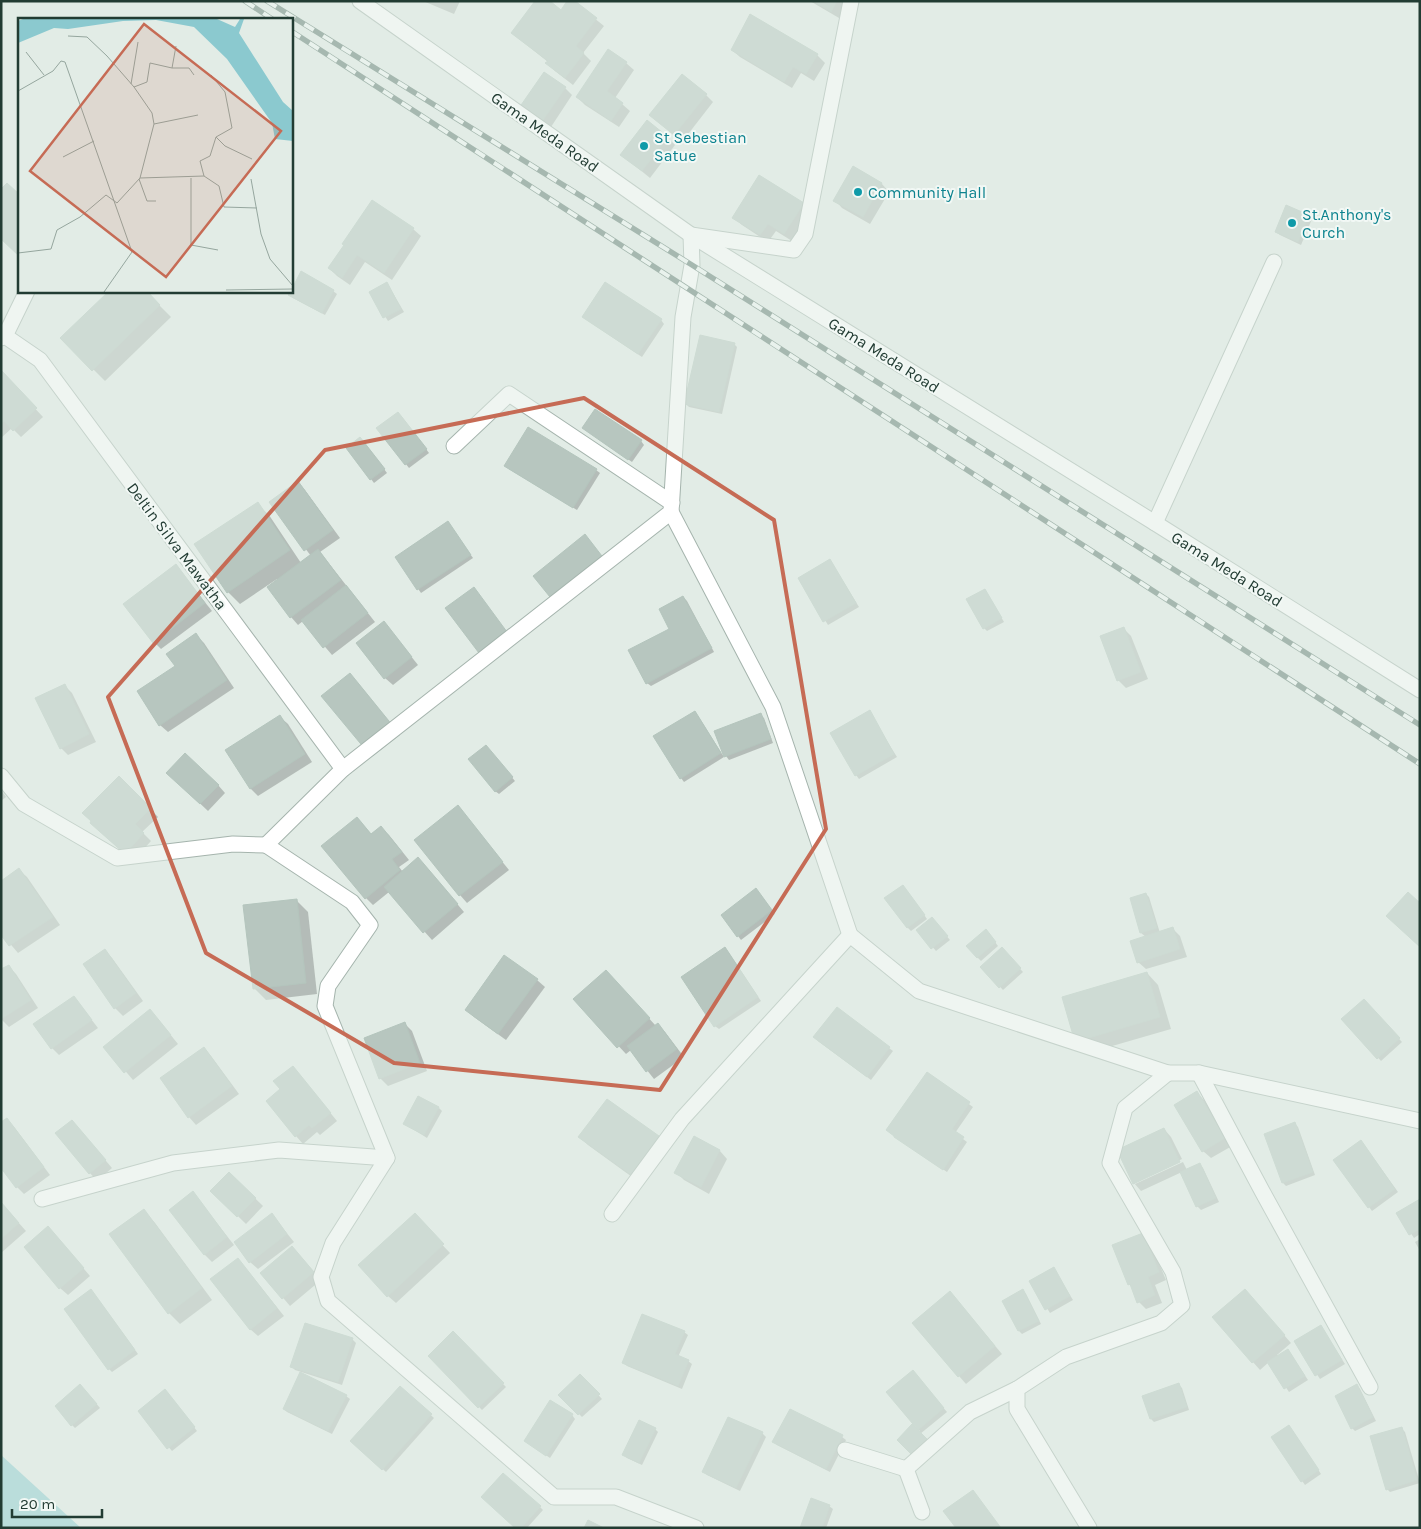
<svg xmlns="http://www.w3.org/2000/svg" width="1421" height="1529" viewBox="0 0 1421 1529" font-family="Karla,sans-serif">
<rect width="100%" height="100%" fill="#e2ece6"/>
<!-- water -->
<path fill="#8bc9cf" d="M1,1455l80,73h-80z"/>
<!-- shadow -->
<g fill="#0003">
<path d="M423,1h37l-6,13z"/>
<path d="M573,1l31,25 -21,27 8,8 -18,24 -18,-14 -8,-8 1,-1 -36,-29 49,-22z"/>
<path d="M810,1h39l-10,17z"/>
<path d="M732,50l85,5 8,8 -11,18 -13,-8 -9,15 -52,-31z"/>
<path d="M626,63l8,7 -19,28 15,13 -11,16 -34,-22 -8,-8z"/>
<path d="M565,88l7,7 -23,35 -21,-14z"/>
<path d="M706,95l7,7 -31,40 -31,-27z"/>
<path d="M668,138l7,7 -25,33 -28,-23z"/>
<path d="M853,168l29,16 7,8 -19,32 -28,-16 -7,-8z"/>
<path d="M803,204l7,7 -18,30 -16,-10 -8,11 -26,-17 -8,-7z"/>
<path d="M1308,216l4,3 -11,26 -21,-10 -4,-3z"/>
<path d="M413,229l8,7 -29,44 -27,-18 -15,23 -13,-9 -8,-8 16,-22z"/>
<path d="M387,283l17,29 -16,9 -18,-29z"/>
<path d="M145,291l26,26 -66,64 -43,-43z"/>
<path d="M333,291l4,3 -12,21 -32,-17 -4,-4z"/>
<path d="M587,320h74l3,4 -22,33z"/>
<path d="M734,344l3,3 -15,67 -33,-7 -3,-3z"/>
<path d="M1,372l42,45 -22,20 -9,-9 -11,10z"/>
<path d="M402,417l27,36 -20,15 -31,-40z"/>
<path d="M583,428l58,13 3,4 -12,17z"/>
<path d="M364,442l23,31 -13,10 -3,-4z"/>
<path d="M509,469l87,1 4,3 -23,37z"/>
<path d="M298,482l7,8 35,48 -20,14 55,70 -43,33 -29,-34 -5,4 -7,-8 -14,-38 -37,25 -12,-12 29,-88 12,11 32,48 10,-7 -41,-54z"/>
<path d="M448,523l25,35 -52,35 -25,-36z"/>
<path d="M830,560l29,47 -31,18 -29,-46z"/>
<path d="M176,566l36,45 -51,38 -7,-7z"/>
<path d="M985,590l19,32 -17,9 -3,-3z"/>
<path d="M683,597l4,4 27,51 -63,34 -4,-3z"/>
<path d="M1123,628l8,8 17,43 -22,9 -8,-8z"/>
<path d="M391,631l27,34 -25,20 -8,-7z"/>
<path d="M196,635l8,8 30,45 -66,44 -8,-7z"/>
<path d="M357,682l43,53 -27,21 -8,-8z"/>
<path d="M64,685l8,8 24,49 -28,13 -7,-7z"/>
<path d="M869,712l28,45 -38,22 -3,-4z"/>
<path d="M760,715l4,3 9,25 -44,17 -3,-4z"/>
<path d="M698,716l26,41 -40,25 -3,-4z"/>
<path d="M280,717l8,7 24,38 -54,34 -7,-7 -25,-39z"/>
<path d="M489,750l26,31 -16,13 -4,-3z"/>
<path d="M119,778l39,39 -16,15 9,9 -18,20 -34,-31z"/>
<path d="M175,780l43,5 7,8 -17,18z"/>
<path d="M1,790l5,7 -5,4z"/>
<path d="M458,807l51,63 -42,33 -7,-8z"/>
<path d="M357,818l15,17 9,-7 8,7 20,25 -10,7 4,5 23,-5 38,45 -32,28 -43,-48 -16,13 -7,-7z"/>
<path d="M19,870l8,7 33,48 -42,28 -17,-20z"/>
<path d="M906,890l21,29 -16,12 -3,-3z"/>
<path d="M759,893l16,21 -34,26 -3,-4z"/>
<path d="M1146,894l3,3 11,36 13,-4 7,7 7,21 -41,12 -8,-7 8,-25 -5,-4 -10,-34z"/>
<path d="M296,900l12,12 9,82 -51,6 -11,-11z"/>
<path d="M935,922l15,18 -14,11 -18,-21z"/>
<path d="M989,934l9,12 -17,15 -4,-4z"/>
<path d="M1002,949l21,23 -20,18 -21,-23z"/>
<path d="M105,951l7,7 31,43 -20,15 -8,-8z"/>
<path d="M728,952l33,49 -42,28 -4,-3z"/>
<path d="M8,966l8,8 22,34 -29,19 -8,-8v-48z"/>
<path d="M1147,973l11,12 13,44 -83,24 -12,-12z"/>
<path d="M613,979l43,47 2,-1 7,7 19,25 -30,22 -23,-29 -5,4 -51,-55z"/>
<path d="M537,980l8,7 -39,53 -32,-23 -8,-7z"/>
<path d="M74,997l24,31 -39,27 -7,-7z"/>
<path d="M1364,1000l38,42 -21,19 -38,-42z"/>
<path d="M157,1018l21,26 -45,36 -28,-33z"/>
<path d="M405,1024l7,7 15,40 -39,15 -8,-8z"/>
<path d="M818,1041l71,7 4,3 -22,29z"/>
<path d="M204,1048l7,8 28,38 -43,31 -7,-8z"/>
<path d="M293,1067l44,54 -17,14 -3,-3 -14,12 -7,-8 -14,-46z"/>
<path d="M927,1074l46,33 -18,26 12,9 -20,30 -52,-35z"/>
<path d="M1197,1093l7,7 28,46 -21,12 -8,-7z"/>
<path d="M607,1100l51,37 8,8 -27,37 -51,-37 -8,-8z"/>
<path d="M439,1108l3,3 -15,27 -22,-14z"/>
<path d="M72,1121l40,47 -15,13 -7,-8z"/>
<path d="M1295,1124l3,3 17,48 -29,11 -3,-3 -17,-48z"/>
<path d="M14,1127l36,48 -26,19 -7,-7z"/>
<path d="M1164,1129l7,8 11,22 -47,22v3l48,-22 4,8 13,-5 3,3 16,34 -18,8 -4,-4 -15,-34 -41,19 -7,-8z"/>
<path d="M694,1138l26,13 7,8 -18,35 -25,-14 -8,-8z"/>
<path d="M1364,1145l34,47 -26,19 -3,-4z"/>
<path d="M229,1173l34,33 -17,18 -34,-33z"/>
<path d="M193,1193l41,52 -22,17 -8,-8z"/>
<path d="M1420,1200v34l-6,4 -16,-24z"/>
<path d="M1,1203l25,28 -25,22z"/>
<path d="M144,1211l11,12 57,77 -32,24 -11,-11z"/>
<path d="M272,1215l22,27 -36,27 -8,-7z"/>
<path d="M414,1215l36,38 -54,50 -8,-7z"/>
<path d="M1143,1234l7,8 16,38 -11,5 7,18 -16,6 -7,-7 -6,-14 -4,-4z"/>
<path d="M55,1235l35,41 -22,19 -8,-7z"/>
<path d="M1420,1239v12l-5,-9z"/>
<path d="M292,1247l29,33 -31,26 -28,-33z"/>
<path d="M238,1259l46,57 -26,20 -8,-7z"/>
<path d="M1053,1268l20,32 -23,13 -20,-32z"/>
<path d="M1023,1291l3,3 15,30 -19,10 -3,-3 -15,-30z"/>
<path d="M94,1294l44,60 -26,18 -3,-3z"/>
<path d="M1252,1299l39,44 -14,12 1,2 10,-7 20,30 -19,12 -20,-30 -9,8 -46,-52z"/>
<path d="M957,1301l45,53 -36,30 -7,-8z"/>
<path d="M1320,1326l25,38 -25,15 -24,-37z"/>
<path d="M684,1332l4,3 -10,22 10,4 4,3 -10,25 -55,-23 -4,-4z"/>
<path d="M453,1333l53,54 -24,23 -53,-54z"/>
<path d="M352,1339l4,4 -14,42 -47,-15 -4,-4z"/>
<path d="M580,1375l22,24 -20,18 -22,-22z"/>
<path d="M916,1376l31,36 -27,22 9,9 -13,14 -4,-31 8,5 -32,-38z"/>
<path d="M1178,1384l4,4 7,22 -35,12 -3,-3z"/>
<path d="M1357,1386l3,3 16,32 -21,10 -3,-3z"/>
<path d="M400,1388l34,30 -48,54 -34,-31z"/>
<path d="M84,1389l16,19 -25,20 -3,-3z"/>
<path d="M168,1394l29,37 -25,20 -33,-39z"/>
<path d="M346,1396l4,3 -18,35 -45,-22 -3,-3z"/>
<path d="M790,1410l52,27 4,3 -16,32 -53,-27 -3,-3z"/>
<path d="M572,1415l3,4 -25,39 -25,-17z"/>
<path d="M655,1429l3,3 -16,33 -15,-7 -3,-3z"/>
<path d="M1402,1429l3,3 15,51 -30,9 -3,-3z"/>
<path d="M1292,1430l29,44 -16,11 -33,-47z"/>
<path d="M762,1433l4,4 -26,54 -33,-16 -3,-3z"/>
<path d="M829,1506l4,3 -7,19h-24z"/>
<path d="M540,1507l3,3 -16,18h-11z"/>
</g>
<!-- building -->
<g fill="#b7c6bf" stroke="#b4c5bd">
<path d="M535,1h15l11,9 6,-9h8l22,17 -21,28 8,7 -19,25 -20,-15 3,-2 -37,-28z"/>
<path d="M813,1h24l-6,11z"/>
<path d="M750,14l68,40 -12,20 -13,-7 -9,15 -53,-32z"/>
<path d="M608,49l19,13 -20,29 16,12 -12,18 -35,-24z"/>
<path d="M544,72l22,15 -25,36 -22,-15z"/>
<path d="M682,74l25,20 -33,41 -25,-20z"/>
<path d="M647,120l21,17 -26,34 -22,-16z"/>
<path d="M853,166l29,17 -19,34 -30,-16z"/>
<path d="M759,175l45,28 -20,31 -16,-10 -8,11 -28,-17z"/>
<path d="M7,183l12,11v62l-18,-17v-50z"/>
<path d="M372,200l42,28 -30,45 -27,-18 -15,23 -14,-10 16,-23 -2,-1z"/>
<path d="M1286,205l23,10 -11,27 -23,-10z"/>
<path d="M301,271l33,19 -12,23 -34,-18 3,-4z"/>
<path d="M387,282l14,27 -18,9 -14,-26z"/>
<path d="M605,282l57,37 -24,35 -56,-37z"/>
<path d="M109,291h38l13,14 -68,66 -32,-33z"/>
<path d="M700,335l35,8 -16,69 -35,-8z"/>
<path d="M1,370l36,38 -24,23 -9,-10 -3,3z"/>
<path d="M595,409l47,31 -14,20 -46,-32z"/>
<path d="M398,412l29,37 -22,16 -29,-37z"/>
<path d="M528,427l69,42 -24,39 -69,-42z"/>
<path d="M360,437l25,32 -15,11 -24,-32z"/>
<path d="M298,481l35,49 -29,21 -35,-49z"/>
<path d="M258,502l32,48 -63,43 -33,-49z"/>
<path d="M448,521l23,34 -54,35 -22,-33z"/>
<path d="M585,534l20,26 -51,42 -21,-26z"/>
<path d="M318,549l23,31 -51,38 -23,-31z"/>
<path d="M830,559l26,44 -33,19 -25,-44z"/>
<path d="M176,564l29,39 -52,40 -30,-39z"/>
<path d="M346,585l22,28 -45,35 -22,-28z"/>
<path d="M474,587l36,49 -28,21 -37,-49z"/>
<path d="M985,589l17,29 -19,11 -17,-30z"/>
<path d="M683,596l29,52 -66,36 -18,-34 41,-21 -10,-20z"/>
<path d="M384,621l28,36 -28,22 -28,-36z"/>
<path d="M1124,627l17,45 -24,9 -17,-45z"/>
<path d="M196,633l31,47 -68,46 -22,-35 38,-25 -9,-12z"/>
<path d="M350,673l43,53 -28,23 -44,-53z"/>
<path d="M65,684l24,50 -29,15 -25,-51z"/>
<path d="M870,710l24,44 -39,22 -25,-43z"/>
<path d="M695,711l26,42 -41,26 -27,-43z"/>
<path d="M761,713l10,26 -47,18 -10,-26z"/>
<path d="M280,715l25,39 -55,35 -25,-39z"/>
<path d="M486,745l27,32 -18,15 -27,-33z"/>
<path d="M185,753l34,32 -19,19 -34,-31z"/>
<path d="M119,776l32,32 -16,16 9,9 -19,21 -35,-31 1,-2 -9,-8z"/>
<path d="M458,805l45,57 -44,34 -45,-56z"/>
<path d="M357,817l14,17 10,-8 21,26 -10,7 8,11 -35,29 -44,-53z"/>
<path d="M418,857l40,47 -35,29 -39,-46z"/>
<path d="M19,868l34,49 -44,29 -8,-11v-54z"/>
<path d="M903,885l22,30 -18,13 -23,-30z"/>
<path d="M756,888l16,22 -35,27 -16,-22z"/>
<path d="M1408,892l12,11v44l-34,-31z"/>
<path d="M1146,893l11,35 -17,5 -10,-35z"/>
<path d="M297,899l9,84 -53,6 -10,-84z"/>
<path d="M932,917l16,19 -17,13 -15,-19z"/>
<path d="M1173,927l7,22 -43,14 -7,-22z"/>
<path d="M986,929l10,13 -19,16 -11,-12z"/>
<path d="M725,947l33,50 -44,30 -33,-50z"/>
<path d="M1002,947l19,21 -22,20 -19,-21z"/>
<path d="M105,949l31,44 -22,16 -31,-45z"/>
<path d="M504,955l34,24 -40,55 -33,-24z"/>
<path d="M9,965l22,35 -30,19v-50z"/>
<path d="M606,970l44,48 -33,30 -44,-49z"/>
<path d="M1147,972l13,45 -85,25 -13,-45z"/>
<path d="M74,996l18,24 -41,29 -18,-25z"/>
<path d="M1364,999l36,39 -23,21 -36,-40z"/>
<path d="M837,1007l53,40 -23,30 -54,-40z"/>
<path d="M150,1009l21,26 -47,38 -21,-26z"/>
<path d="M405,1022l15,41 -41,16 -15,-41z"/>
<path d="M658,1023l19,26 -31,23 -19,-26z"/>
<path d="M204,1047l28,39 -44,32 -28,-40z"/>
<path d="M293,1066l38,47 -19,15 -3,-3 -14,12 -29,-36 14,-12 -7,-8z"/>
<path d="M927,1072l43,30 -18,27 12,8 -21,33 -49,-33v-1l-8,-6z"/>
<path d="M1197,1091l28,47 -23,14 -28,-47z"/>
<path d="M418,1096l21,11 -15,28 -21,-11z"/>
<path d="M607,1099l52,37 -28,39 -53,-38z"/>
<path d="M7,1118l37,49 -28,21 -15,-20v-46z"/>
<path d="M72,1120l34,40 -17,14 -34,-41z"/>
<path d="M1295,1122l18,50 -31,11 -18,-49z"/>
<path d="M1164,1128l16,34 -47,22 -16,-34z"/>
<path d="M694,1136l26,14 -19,37 -27,-14z"/>
<path d="M1361,1140l34,49 -27,19 -35,-48z"/>
<path d="M1200,1163l16,35 -20,9 -16,-35z"/>
<path d="M229,1172l27,26 -19,19 -27,-26z"/>
<path d="M193,1191l34,46 -23,18 -35,-45z"/>
<path d="M1420,1199v30l-11,6 -13,-22z"/>
<path d="M1,1202l18,21 -18,16z"/>
<path d="M144,1209l58,79 -34,26 -59,-80z"/>
<path d="M272,1213l15,21 -38,29 -15,-21z"/>
<path d="M415,1213l29,31 -57,53 -29,-32z"/>
<path d="M48,1226l36,42 -25,21 -35,-42z"/>
<path d="M1143,1233l16,39 -11,5 7,18 -18,8 -7,-19 -2,1 -16,-40z"/>
<path d="M292,1246l22,26 -32,27 -22,-26z"/>
<path d="M238,1258l39,50 -27,22 -40,-51z"/>
<path d="M1054,1267l16,29 -25,14 -16,-29z"/>
<path d="M91,1289l44,61 -27,20 -44,-61z"/>
<path d="M1023,1289l16,32 -21,10 -16,-30z"/>
<path d="M1245,1289l40,46 -33,28 -40,-46z"/>
<path d="M950,1291l45,55 -37,31 -46,-54z"/>
<path d="M642,1314l43,17 -10,23 14,6 -11,26 -56,-23z"/>
<path d="M305,1323l48,15 -15,44 -48,-15z"/>
<path d="M1321,1325l21,35 -27,16 -21,-35z"/>
<path d="M453,1331l51,52 -26,25 -50,-52z"/>
<path d="M1288,1349l17,27 -21,13 -17,-27z"/>
<path d="M913,1370l31,38 -26,22 -32,-38z"/>
<path d="M300,1372l47,23 -19,36 -45,-22z"/>
<path d="M580,1374l20,20 -22,21 -20,-20z"/>
<path d="M1179,1383l8,24 -37,12 -8,-23z"/>
<path d="M80,1384l17,20 -26,22 -16,-20z"/>
<path d="M1357,1384l16,33 -22,12 -16,-33z"/>
<path d="M400,1386l32,28 -50,56 -32,-29z"/>
<path d="M165,1389l30,38 -28,22 -29,-38z"/>
<path d="M550,1400l23,14 -27,42 -22,-15z"/>
<path d="M790,1409l53,26 -17,34 -54,-27z"/>
<path d="M728,1417l35,15 -27,56 -34,-16z"/>
<path d="M639,1420l17,8 -17,35 -17,-8z"/>
<path d="M912,1424l15,15 -15,16 -15,-15z"/>
<path d="M1289,1425l30,45 -18,12 -30,-45z"/>
<path d="M1402,1427l15,53 -31,10 -16,-54z"/>
<path d="M503,1473l38,33 -20,22h-6l-34,-31z"/>
<path d="M973,1490l28,38h-45l-13,-17z"/>
<path d="M811,1498l19,7 -8,23h-22z"/>
<path d="M588,1520l16,8h-20z"/>
</g>
<g fill="none" stroke-linecap="round" stroke-linejoin="round">
<!-- minor casing -->
<g stroke="#a5b4ad" stroke-width="17">
<g id="minor">
<path d="M360,1l331,234 464,288 265,167"/>
<path d="M5,336l22,-45"/>
<path d="M1,338l4,-2 35,24 303,409"/>
<path d="M454,446l55,-52 163,109"/>
<path d="M671,512l102,195 77,228"/>
<path d="M1155,523l119,-261"/>
<path d="M1,776l23,28 93,54 116,-14 33,1"/>
<path d="M1199,1073l63,118 108,196"/>
<path d="M42,1199l131,-36 106,-13 108,8"/>
<path d="M612,1214l70,-95 168,-184 69,56 249,82h31l221,48"/>
<path d="M845,1450l61,19 64,-57 47,-23"/>
<path d="M906,1469l16,43"/>
<path d="M696,1528l-80,-31h-62l-226,-196 -7,-24 12,-34 54,-85 -62,-152 3,-20 42,-61 -18,-23 -86,-57 77,-76 328,-257 12,-195 9,-52 -1,-30 103,15 11,-16 46,-233"/>
<path d="M1089,1528l-72,-119v-20l49,-32 95,-34 21,-18 -9,-33 -63,-109 15,-55 43,-35"/>
</g>
</g>
<!-- minor -->
<use href="#minor" stroke="#fff" stroke-width="15"/>
<!-- rail casing -->
<g stroke="#5d786f" stroke-width="5.5">
<g id="rail">
<path d="M245,1l27,18"/>
<path d="M267,1l425,264 728,460"/>
<path d="M291,31l1129,733"/>
</g>
</g>
<!-- rail -->
<use href="#rail" stroke="#f2f8f5" stroke-width="4" stroke-dasharray="11" stroke-linecap="butt"/>
</g>
<!-- marked area -->
<path d="M0 0H1421V1529H0ZM584,398l190,122 52,309 -166,261 -266,-27 -188,-110 -98,-256 217,-247z" fill="#e2ece6" fill-opacity=".55" fill-rule="evenodd"/>
<path fill="none" stroke="#c66b55" stroke-width="4" stroke-linejoin="round" d="M584,398l190,122 52,309 -166,261 -266,-27 -188,-110 -98,-256 217,-247z"/>
<!-- markers -->
<g fill="#0f9aa8" stroke="#f2f8f5" stroke-width="2">
<circle cx="644" cy="146" r="5"/>
<circle cx="858" cy="192" r="5"/>
<circle cx="1292" cy="223" r="5"/>
</g>
<g text-anchor="middle" dominant-baseline="central" stroke-width="4" stroke-linejoin="round" paint-order="stroke">
<!-- street labels -->
<g font-size="16" fill="#223c33" stroke="#f2f8f5">
<text transform="translate(545 132) rotate(35)">Gama Meda Road</text>
<text transform="translate(884 355) rotate(32)">Gama Meda Road</text>
<text transform="translate(177 546) rotate(53)">Deltin Silva Mawatha</text>
<text transform="translate(1227 569) rotate(32)">Gama Meda Road</text>
</g>
<!-- culture labels -->
<g font-size="16" fill="#0d838f" stroke="#f2f8f5" text-anchor="start">
<text x="654" y="137">St Sebestian<tspan x="654" dy="18">Satue</tspan></text>
<text x="868" y="192">Community Hall</text>
<text x="1302" y="214">St.Anthony's<tspan x="1302" dy="18">Curch</tspan></text>
</g>
</g>
<!-- overview -->
<g transform="translate(18 18)">
<rect width="275" height="275" fill="#e2ece6"/>
<path d="M5,1h194l18,8 5,-8h4l-5,14 44,69 10,9v30l-18,-2 -3,-16 -45,-64 -33,-32 -38,-7 -33,1 -55,8 -14,-1 -36,15v-22z" fill="#8bc9cf"/>
<path fill="none" stroke="#95a69e" stroke-width="1" d="M50,18l19,1 20,19 27,31 18,26 2,11 44,-9M8,34l18,23M154,50h17l5,7M113,66l7,-42M116,69l13,-5 3,-19 22,5 4,-22M0,73l35,-20 8,-10 4,1 67,190 -28,40M198,119l9,9 27,13M45,139l31,-16M186,158l15,10 5,21 33,1M122,160l14,-54M173,160v67l27,5M121,161l8,22h9M233,161l10,55 9,25 23,27M0,235l33,-4 6,-19 23,-13 26,-22 11,8 23,-25 64,-2 -4,-15 10,-5 6,-19 16,-9 -7,-36 -14,-17M208,272l67,-1"/>
<path fill="#c66b55" fill-opacity="0.15" stroke="#c66b55" stroke-width="2.5" d="M126,6l137,107 -115,146 -136,-106z"/>
<rect width="275" height="275" fill="none" stroke="#223c33" stroke-width="2.5"/>
</g>
<!-- border -->
<rect width="1421" height="1529" fill="none" stroke="#223c33" stroke-width="5"/>
<!-- scale -->
<path d="M12 1509v8h90v-8" fill="none" stroke="#223c33" stroke-width="2.5"/>
<text x="20" y="1509" font-size="15" fill="#223c33" stroke="#f2f8f5" stroke-width="4" paint-order="stroke">20 m</text>
</svg>
